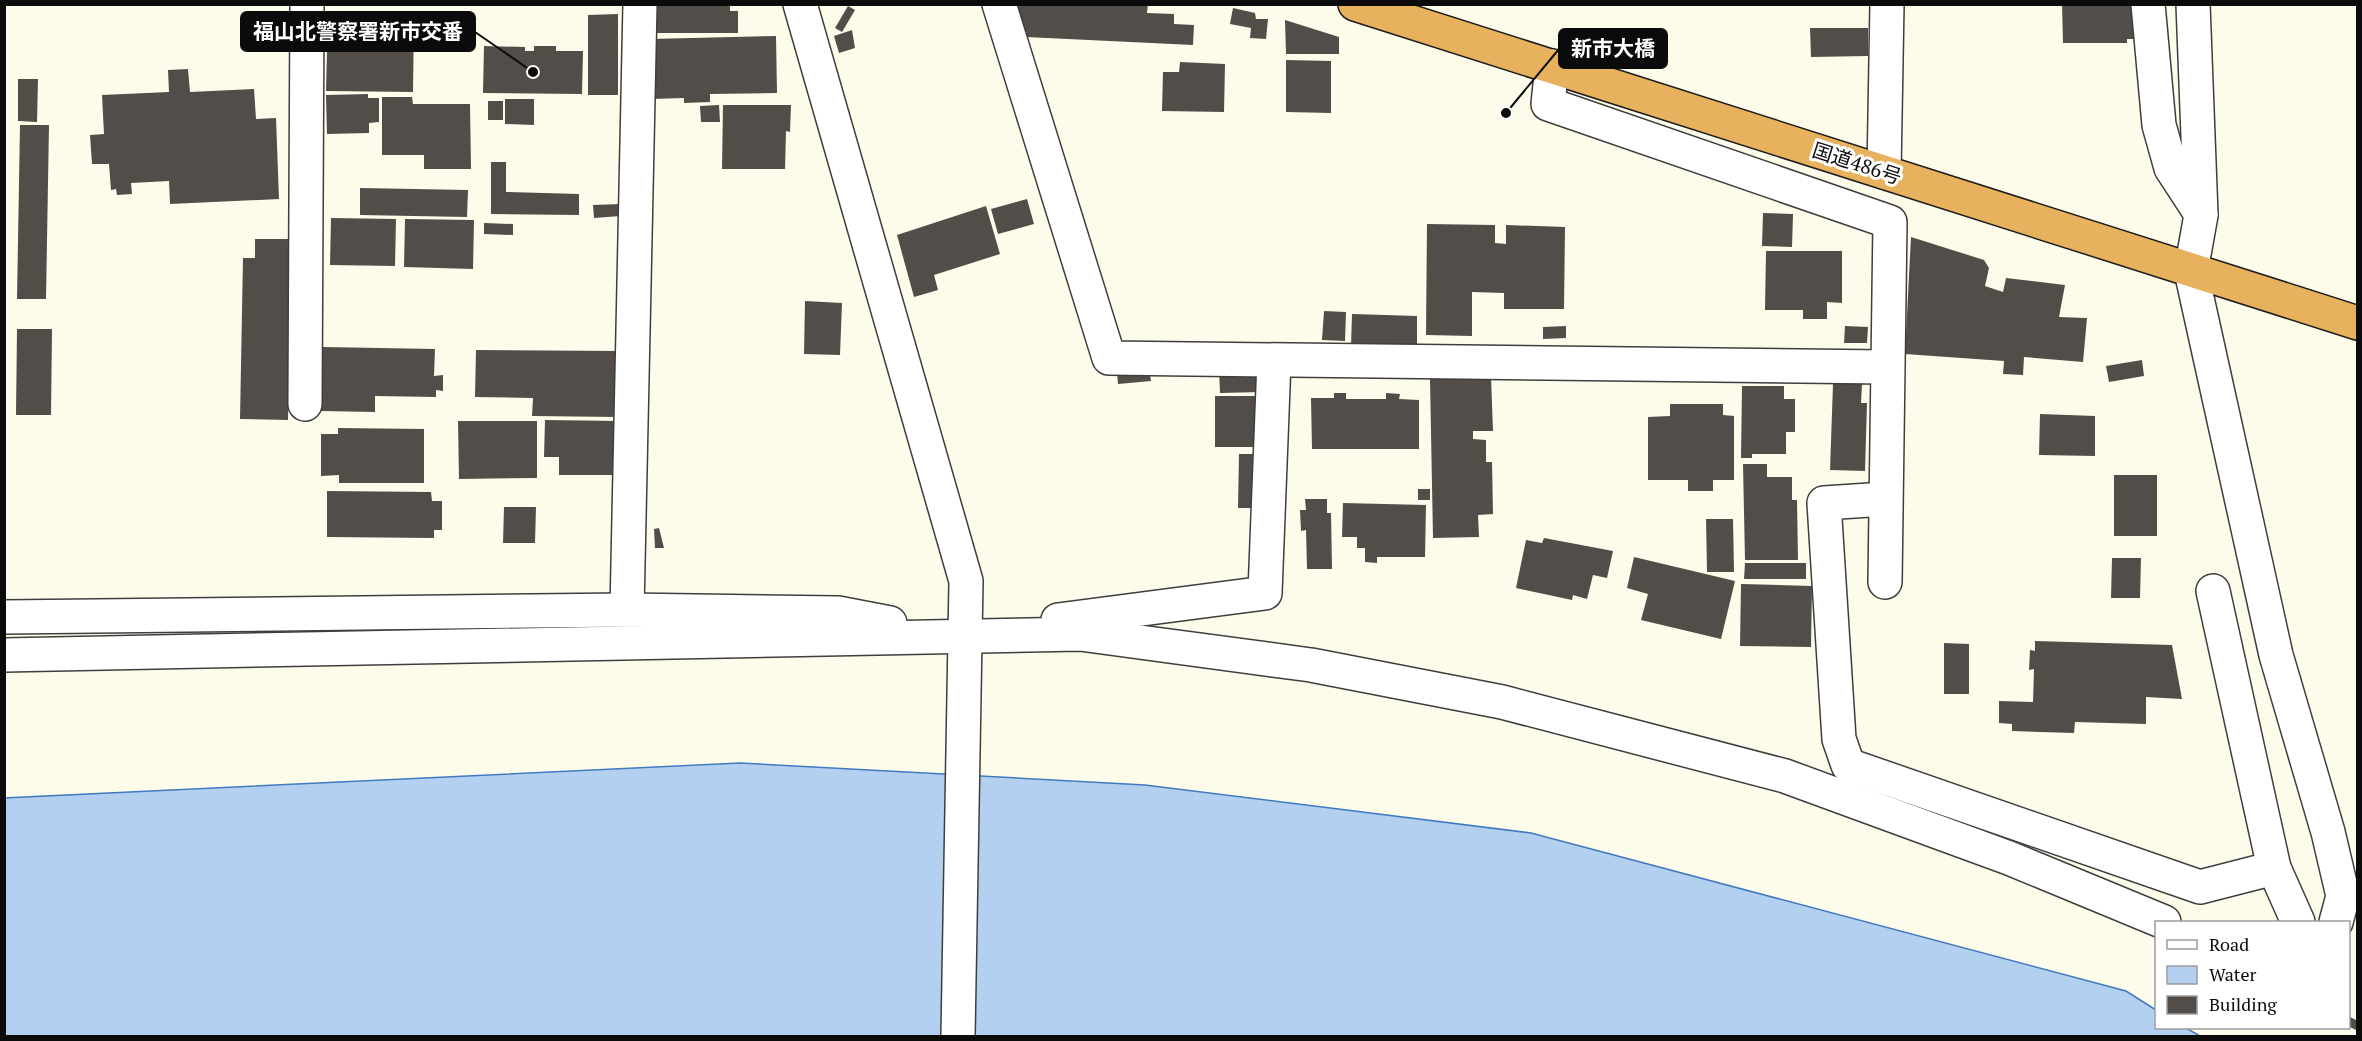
<svg xmlns="http://www.w3.org/2000/svg" width="2362" height="1041" viewBox="0 0 2362 1041" font-family="'PT Serif','Noto Sans JP',serif">
<rect width="100%" height="100%" fill="#fdfcea"/>
<!-- water -->
<path fill="#b3d0f0" stroke="#417ac0" stroke-width="1.5" d="M740,763l405,22 386,48 595,158 30,19v18h30l14,8h-2195l-1,-238z"/>
<!-- building -->
<g fill="#524d48">
<path d="M651,4h79v7h8v22h-87z"/>
<path d="M1010,4h138l-1,9 27,1v10l20,1 -1,20 -167,-8 1,-5 -9,-2z"/>
<path d="M2062,4h70l2,35h-7v4h-64z"/>
<path d="M848,6l7,4 -13,22 -7,-4z"/>
<path d="M1233,8l22,5 1,6h12l-2,20 -16,-1 1,-10 -21,-4z"/>
<path d="M328,13l86,2 -1,77 -87,-1z"/>
<path d="M618,14v81h-30v-80z"/>
<path d="M1285,20l54,17v17h-53z"/>
<path d="M1810,28h58v28l-57,1z"/>
<path d="M852,30l3,18 -16,5 -5,-17z"/>
<path d="M776,36l1,57 -67,1v8l-26,1v-5l-33,1 -1,-60z"/>
<path d="M484,46l41,1v4h9v-5h22v5h27l-1,43 -99,-1z"/>
<path d="M1286,60l45,1v52l-45,-1z"/>
<path d="M1180,62l45,2 -1,48 -62,-1 1,-39h16z"/>
<path d="M188,69l2,23 64,-3 2,30 20,-1 3,81 -109,5 -1,-23 -38,2 1,11 -15,1 -1,-6 -5,1 -2,-26h-17l-2,-29 14,-1 -2,-39 67,-3 -1,-22z"/>
<path d="M18,79h20l-1,43 -19,-1z"/>
<path d="M368,94v4h11v24l-10,1v10l-42,1 -1,-39z"/>
<path d="M382,97h30l1,7h57l1,65h-47v-14h-42z"/>
<path d="M505,99h29v26l-29,-1z"/>
<rect x="488" y="101" width="15" height="19"/>
<path d="M719,105l1,17h-19l-1,-16z"/>
<path d="M723,105h68l-1,27 -4,-1 -1,38h-63z"/>
<path d="M20,125h29l-3,174h-29z"/>
<path d="M491,162h15v30l73,2v21l-88,-1z"/>
<path d="M360,188l108,2 -1,27 -107,-2z"/>
<path d="M1027,199l7,25 -36,10 -7,-25z"/>
<path d="M621,204v12l-27,2 -1,-13z"/>
<path d="M986,206l14,48 -66,21 4,15 -24,7 -17,-62z"/>
<path d="M1763,213l30,1 -1,33 -30,-1z"/>
<path d="M331,218l65,1 -1,47 -65,-1z"/>
<path d="M405,219l69,1 -1,49 -69,-2z"/>
<path d="M484,223l29,1v11l-29,-1z"/>
<path d="M1427,224l68,1v18l11,1v-19l59,2 -1,82h-60v-16l-32,-1v44l-46,-1z"/>
<path d="M1911,237l73,23 5,8 -4,18 18,6 3,-14 59,7 -6,32 28,1 -4,44 -59,-5 -1,18 -20,-1 1,-13 -99,-7z"/>
<path d="M255,239h36l-3,181 -48,-1 3,-161h12z"/>
<path d="M1766,251h76v52l-15,-1v17h-24v-9h-38z"/>
<path d="M805,301l37,2 -2,52 -36,-1z"/>
<path d="M1324,311l22,1 -1,29 -23,-1z"/>
<path d="M1352,314l65,2v33l-66,-2z"/>
<path d="M1566,326v12l-23,1v-12z"/>
<path d="M1845,326l23,1 -1,16h-23z"/>
<path d="M17,329h35l-1,86h-35z"/>
<path d="M323,347l112,2 -1,27 9,-1v16l-7,-1v7l-61,-1v16l-54,-1z"/>
<path d="M476,350l143,1 -1,66 -86,-1 1,-18 -58,-1z"/>
<path d="M2142,360l2,16 -35,6 -3,-16z"/>
<path d="M1260,367l1,25 -41,1 -1,-25z"/>
<path d="M1149,368l2,13 -33,3 -1,-13z"/>
<path d="M1491,377l2,54h-20v8l13,1v22h6l1,52 -15,1 1,22 -46,1 -3,-159z"/>
<path d="M1833,384h29l-1,19h6l-2,68 -35,-1z"/>
<path d="M1742,386h42v13h11v33h-9v22h-34v4h-11z"/>
<path d="M1334,393h12v6h40v-6l14,1 -1,5 20,1v49h-107l-1,-51h23z"/>
<path d="M1215,396h45l-1,51h-44z"/>
<path d="M1670,404h53v11l11,1v64h-21v11h-25v-11h-40v-63l22,-1z"/>
<path d="M2040,414l55,2v40l-56,-1z"/>
<path d="M545,420l75,1 -1,54h-60v-18h-15z"/>
<path d="M458,421h79v57l-78,1z"/>
<path d="M338,428l86,1v54h-85v-8l-18,1v-42h17z"/>
<path d="M1239,454h22l-1,54h-22z"/>
<path d="M1743,464h24v13h25v23h5l1,60h-53z"/>
<rect x="2114" y="475" width="43" height="61"/>
<rect x="1418" y="489" width="12" height="11"/>
<path d="M327,491l104,1 1,9h10v29h-8v8l-107,-1z"/>
<path d="M1305,499h22v14h4l1,56h-25l-1,-39 -5,1 -1,-21h6z"/>
<path d="M1343,503l83,2 -1,52h-48v6l-12,-1v-14h-8v-11h-15z"/>
<path d="M504,507h32l-1,36h-32z"/>
<path d="M1706,519h27l1,53h-27z"/>
<path d="M659,528l5,20h-9l-1,-19z"/>
<path d="M1544,538l69,13 -6,27 -14,-3 -6,24 -14,-4 -1,5 -56,-12 10,-48 16,3z"/>
<path d="M1634,557l101,24 -14,58 -80,-19 7,-26 -21,-6z"/>
<path d="M2112,558h29l-1,40h-29z"/>
<path d="M1745,563h61v16h-62z"/>
<path d="M1741,584l71,2 -1,61 -71,-1z"/>
<path d="M2035,641l137,4 10,54 -36,-2v27l-71,-2 -1,11 -62,-2v-7l-13,-1v-22l34,1 1,-33 -5,1 1,-20 5,1z"/>
<path d="M1944,643l25,1v50h-25z"/>
<path d="M2348,1016l10,5v10l-10,-5z"/>
</g>
<g fill="none" stroke-linecap="round" stroke-linejoin="round">
<!-- minor casing -->
<g stroke="#3e3e3e" stroke-width="36">
<g id="minor">
<path d="M800,4l166,577 -8,455"/>
<path d="M999,4l110,354 777,9"/>
<path d="M2148,4l11,121 12,43 30,46"/>
<path d="M2193,4l8,211 -10,56 85,384 52,177 15,64 -7,26"/>
<path d="M1552,66l-4,38 342,118 -5,360"/>
<path d="M1884,172l3,-168"/>
<path d="M305,404l2,-400"/>
<path d="M1885,499l-61,4 15,236 9,26 352,122 74,-19 24,54"/>
<path d="M2213,591l61,277"/>
<path d="M627,610l13,-606"/>
<path d="M4,617l623,-7 211,3 52,10"/>
<path d="M1058,620l207,-27 9,-232"/>
<path d="M4,655l1076,-21 231,31 191,37 283,74 224,82 155,64"/>
</g>
</g>
<!-- highway casing -->
<g stroke="#1c1c1c" stroke-width="36">
<path id="highway" d="M1355,4l1003,319"/>
</g>
<!-- minor -->
<use href="#minor" stroke="#fff" stroke-width="33"/>
<!-- highway -->
<use href="#highway" stroke="#e7b15e" stroke-width="33"/>
</g>
<g text-anchor="middle" dominant-baseline="central" stroke-width="6" stroke-linejoin="round" paint-order="stroke">
<!-- street labels -->
<g font-size="20" fill="#0b0b0b" stroke="#fff">
<text transform="translate(1857 163) rotate(18)">国道486号</text>
</g>
</g>
<!-- callouts -->
<path fill="none" stroke="#0b0b0b" stroke-width="2" d="M533 72L475 32M1506 113L1559 49"/>
<g fill="#0b0b0b" stroke="#fff" stroke-width="2">
<circle cx="533" cy="72" r="6"/>
<circle cx="1506" cy="113" r="6"/>
</g>
<g fill="#0b0b0b" stroke="#0b0b0b" stroke-width="2">
<rect x="241" y="12" width="234" height="39" rx="6"/>
<rect x="1559" y="29" width="108" height="39" rx="6"/>
</g>
<g font-size="21" text-anchor="middle" font-weight="bold" fill="#fff">
<text x="358" y="39">福山北警察署新市交番</text>
<text x="1613" y="56">新市大橋</text>
</g>
<!-- border -->
<rect width="2362" height="1041" fill="none" stroke="#0b0b0b" stroke-width="12"/>
<!-- legend -->
<rect x="2155" y="921" width="195" height="108" fill="#ffffff" stroke="#9d9d9d" stroke-width="1.5"/>
<rect x="2167" y="940" width="30" height="9" fill="#ffffff" stroke="#9d9d9d" stroke-width="1.5"/>
<text x="2209" y="951" font-size="18" fill="#0b0b0b">Road</text>
<rect x="2167" y="966" width="30" height="18" fill="#b3d0f0" stroke="#9d9d9d" stroke-width="1.5"/>
<text x="2209" y="981" font-size="18" fill="#0b0b0b">Water</text>
<rect x="2167" y="996" width="30" height="18" fill="#524d48" stroke="#9d9d9d" stroke-width="1.5"/>
<text x="2209" y="1011" font-size="18" fill="#0b0b0b">Building</text>
</svg>
